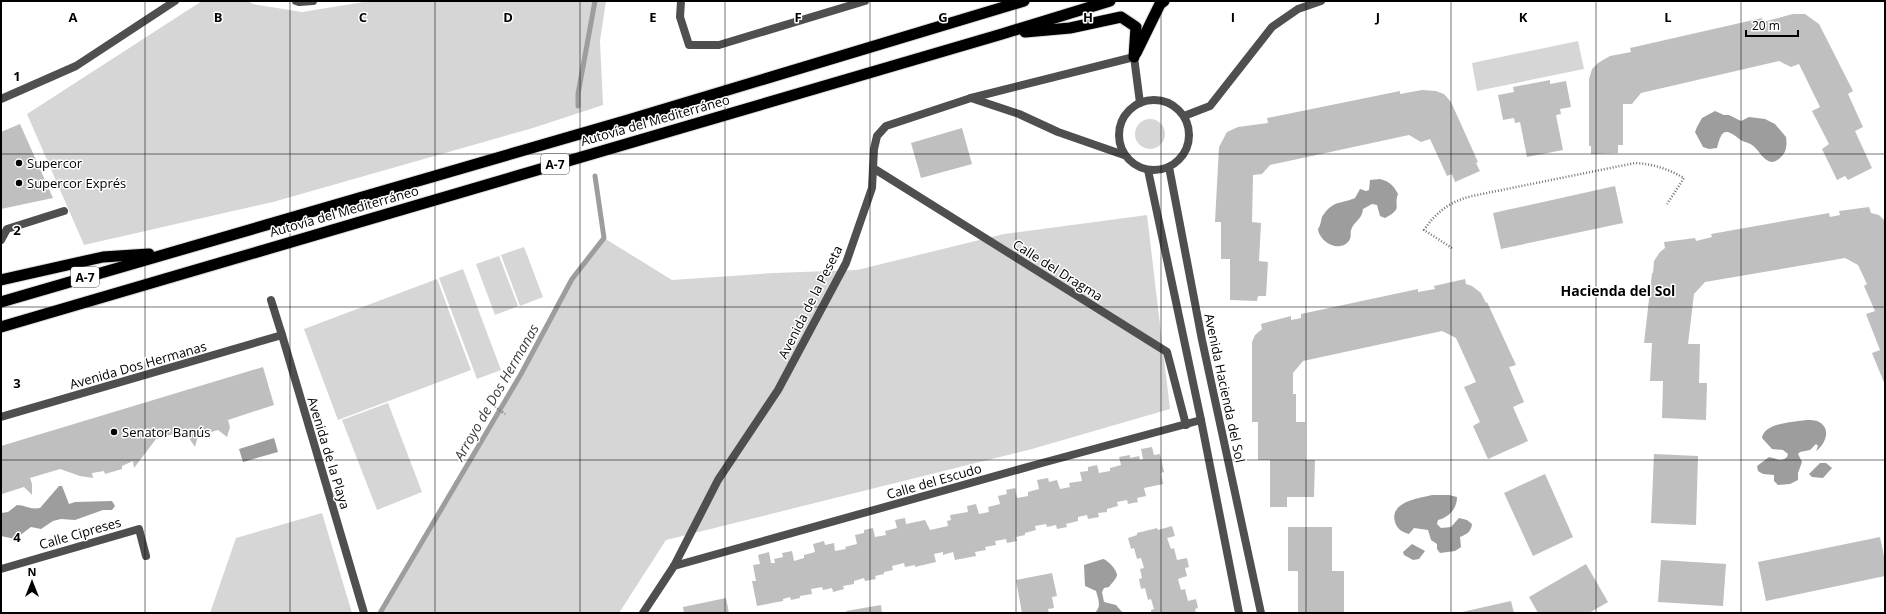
<svg xmlns="http://www.w3.org/2000/svg" width="1886" height="614" viewBox="0 0 1886 614" font-family="'Open Sans',sans-serif">
<rect width="100%" height="100%" fill="#fff"/>
<!-- green -->
<g fill="#d6d6d6">
<path d="M202,1h46l5,3 49,8 68,-11h236l-6,40 3,64 -70,23 -260,74 -189,43 -57,-131z"/>
<path d="M1578,41l6,28 -107,22 -5,-28z"/>
<circle cx="1150" cy="134" r="15"/>
<path d="M1147,215l23,194 -138,40 -366,91 -47,73h-236l-1,-2 139,-237 51,-95 32,-41 68,42 102,-7 83,-3 147,-36z"/>
<path d="M524,247l19,50 -23,9 -19,-51z"/>
<path d="M499,256l19,50 -23,9 -19,-51z"/>
<path d="M463,269l38,101 -24,9 -38,-101z"/>
<path d="M437,279l34,91 -133,50 -34,-91z"/>
<path d="M388,403l34,89 -45,18 -35,-90z"/>
<path d="M322,513l30,100h-142l26,-75z"/>
</g>
<!-- water -->
<g fill="#9d9d9d">
<path d="M1715,111l9,4h5l12,6 8,-4 16,2 10,5 11,13c1,6 1,15 -5,20 -14,14 -20,-6 -29,-12 -4,-3 -10,-3 -14,-7 -15,-12 -17,-5 -21,10l-8,1 -6,-2 -8,-15 2,-5 5,-9z"/>
<path d="M1380,179c9,2 14,7 18,15 -5,13 6,14 -13,24l-5,-2 -3,-11 -5,-1 -9,5c-1,11 -9,12 -12,21 -1,4 1,8 -3,12 -10,11 -29,-1 -30,-13 4,-5 2,-11 6,-15 10,-14 18,-10 31,-16l5,-9 6,2 3,-1 1,-10z"/>
<path d="M1806,420c3,0 10,0 13,2 13,7 6,23 -3,29l2,-5 -2,-2 -6,6 -10,2 -2,2 4,8 -4,11v7l-8,4 -12,1 -4,-4v-6l-11,-1 -5,-3 -1,-5 12,-9c7,1 12,6 18,0l1,-3 -5,-4 -11,-1 -10,-11c2,-15 31,-16 44,-18z"/>
<path d="M274,438l4,14 -35,10 -4,-13z"/>
<path d="M1820,463h6l6,5 -9,10 -11,-1 -3,-3z"/>
<path d="M59,486h3l7,18 6,-2 37,-1 3,5 -3,4h-9l-28,10 -14,-1 -8,2 -12,8 -10,-2 -16,12 -14,-3v-23l7,-1 9,-7c8,0 13,5 23,3z"/>
<path d="M1432,495h17l8,2c0,12 -8,20 -19,23l-1,4 4,4 10,-1 8,-9 8,2 5,4c-1,8 -5,10 -12,13l1,10 -6,4 -15,2 -3,-4v-5l-6,-4 -3,-10 -14,-2 -5,6c-7,-2 -12,-5 -14,-12 -6,-20 24,-24 37,-27z"/>
<path d="M1412,544l13,7 -6,8 -6,1 -9,-5 -1,-3z"/>
<path d="M1103,559c5,1 15,12 14,17 -2,4 -6,8 -8,11l-5,1 -2,4 2,10 12,3 7,8h-28c7,-7 3,-14 1,-22l-11,-5 -1,-21z"/>
</g>
<g fill="none" stroke-linecap="round" stroke-linejoin="round">
<!-- stream -->
<g stroke="#9d9d9d" stroke-width="5">
<path d="M578,106v-12l17,-93"/>
<path d="M380,613l141,-239 51,-95 32,-41 -9,-62"/>
</g>
</g>
<!-- building -->
<g fill="#bfbfbf">
<path d="M1793,14h12l14,10 34,67 -5,3 15,33 -8,4 17,37 -24,12 -3,-4 -8,4 -15,-31 7,-5 -17,-33 8,-4 -21,-43 -8,3 -12,-6 -138,32 -9,11h-9v41h-5v8l-27,1v-8h-2v-67l3,-10 6,-6 12,-7 21,-4 -1,-4 132,-30 1,4z"/>
<path d="M1550,80v4l16,-3 5,26 -11,2 1,5 -5,1 7,35 -36,7 -7,-35 -5,1 -1,-5 -11,2 -5,-25 16,-3 -1,-5z"/>
<path d="M1422,90l14,1 8,3 7,8 27,60 -2,1 4,8 -25,11 -3,-8 -5,2 -17,-37 -9,3 -12,-7 -139,30 -8,9 -9,1 -1,47 9,1 -2,38 9,1 -2,34h-8l-1,5 -27,-1v-41h-9v-37h-6l4,-75 8,-15 11,-5 30,-4 -1,-5 133,-27v3z"/>
<path d="M20,124l33,74 -52,11v-77z"/>
<path d="M962,128l10,36 -51,14 -10,-35z"/>
<path d="M1615,186l8,37 -122,26 -8,-36z"/>
<path d="M1869,207l2,6 8,2 6,6v164l-13,-32 8,-3 -14,-36 9,-3 -11,-25 3,-2 -9,-19 -13,-7 -140,24 -11,12 -6,50h12l-1,39h8l-1,37 -44,-2 1,-37h-13l2,-38h-8l8,-70h1l1,-12 6,-9 5,-4 -1,-6 31,-4 1,3 16,-4 -1,-3 118,-21 1,4 10,-2 -1,-4z"/>
<path d="M1465,279l1,5 6,2 9,7 5,10 1,-1 29,63 -7,2 15,35 -11,5 15,34 -40,18 -15,-33 7,-4 -16,-35 12,-5 -20,-44 -14,-7 -139,30 -10,12v21h3v28h9v38h10l-1,37h-27v10h-17v-47h-12v-38h-6v-80l3,-7 7,-6 -1,-5 30,-8v4l10,-2v-4l117,-25v3l17,-3 -1,-3z"/>
<path d="M263,367l11,38 -46,15 2,7 -3,10 -9,-7 -20,6 -3,11 -6,-9 -2,-8 -31,9 -22,29 -1,-7 -11,5v3l-17,5 -1,-3 -12,2 1,5 -13,-2 -20,-7 -30,9 2,6v11l-8,-8 -22,7 -1,4v-52z"/>
<path d="M1152,447l2,8 6,-1 4,18 -3,1 2,11 -19,4 2,8 -9,2 1,4 -10,2 -1,-4 -10,2 1,4 -11,3v3l-9,1 1,4 -11,2 -1,-4 -9,2v4l-12,3 1,3 -10,2 -1,-4 -9,2 -1,-3 -11,2 1,4 -11,3v2l-9,2 1,4 -10,2 -1,-4 -11,2 1,4 -11,2 1,3 -11,2 1,4 -21,4 -2,-8 -10,3v-3l-9,2 2,8 -21,5v-2l-10,2 -1,-4 -12,3 1,4 -9,2v2l-9,2 1,3 -11,2 -1,-3 -10,3v3l-11,2 1,3 -11,3 -1,-4 -9,2 -1,-3 -11,2 1,5 -12,2v2l-9,2 -1,-3 -7,2v2l-26,5 -5,-25h4l-3,-16 7,-1 -2,-9 11,-3 2,11h4l-1,-4 9,-2 -1,-4 10,-2 2,10 10,-3v-3l11,-3 -2,-8 11,-3 1,4 9,-2 1,8 11,-2 -1,-2 12,-3 -2,-9 9,-2v-3l9,-2 2,9 11,-2 -1,-4 12,-3 -2,-8 10,-2 1,6 19,-4 5,10 18,-4 -1,-5 4,-1 -1,-5 18,-3 -1,-6 9,-2 3,10 10,-2 -1,-5 12,-3 -2,-8 9,-2 -1,-4 9,-2 2,10 11,-2v-4l11,-3 -2,-9 11,-2 1,4 8,-2 3,9 10,-2 -1,-4 13,-2 -2,-9 8,-1v-4l9,-2 2,8 11,-2v-3l11,-3 -2,-8 11,-2v3l9,-2 1,4 3,-1 -2,-10z"/>
<path d="M1654,454l44,2 -2,69 -45,-2z"/>
<path d="M1545,474l28,63 -40,19 -29,-63z"/>
<path d="M1172,526l3,10 -8,2 4,11 3,-1 3,12 10,-2 2,9 -4,1 2,8 -9,3 3,11 4,-1 3,12 8,-2 2,9 -3,1 1,4h-45v-3l3,-1 -3,-10 -3,1 -3,-12 -4,1 -2,-10 3,-1 -2,-9 4,-1 -3,-10 -4,1 -3,-11 -3,1 -3,-11 9,-3v-2l20,-5 1,2z"/>
<path d="M1288,527h44v44h12v42h-46v-42h-10z"/>
<path d="M1880,537l5,24v15l-119,25 -8,-39z"/>
<path d="M1661,560l65,4 -3,42 -65,-4z"/>
<path d="M1586,564l22,38 -19,11h-51l-9,-16z"/>
<path d="M1052,573l5,23 -5,1 2,11 -6,1 1,4h-27l-6,-33z"/>
<path d="M726,598l3,15h-45l-1,-6z"/>
<path d="M1511,601l3,12h-52v-1z"/>
<path d="M881,605l1,8h-35l-1,-2z"/>
</g>
<g fill="none" stroke-linecap="round" stroke-linejoin="round">
<!-- trunk casing -->
<g stroke="#dbdbdb" stroke-width="13">
<g id="trunk">
<path d="M1025,32l45,-4 51,-11 15,10 -2,30"/>
<path d="M1136,53l24,-49 4,-3"/>
<path d="M1,280l102,-23 46,-3"/>
<path d="M1,302l627,-182 396,-119"/>
<path d="M1,327l1001,-293 108,-33"/>
</g>
</g>
<!-- path -->
<g stroke="#717171" stroke-width="2.5" stroke-dasharray="1 2" stroke-linecap="butt">
<path d="M1452,248l-28,-18c12,-18 27,-29 48,-34l163,-33c19,1 33,6 49,15l-17,26"/>
<path d="M490,403l15,11"/>
</g>
<!-- service -->
<path stroke="#4f4f4f" stroke-width="8" d="M1,240l6,-11 57,-18"/>
<!-- minor -->
<g stroke="#4f4f4f" stroke-width="8">
<path d="M296,1l3,1 14,-1"/>
<path d="M681,1l-1,16 9,28h30l146,-44"/>
<path d="M971,98l163,-41"/>
<path d="M1,99l75,-33 99,-65"/>
<path d="M873,168l294,184 19,73"/>
<path d="M271,300l11,35"/>
<path d="M674,566l368,-103 159,-43"/>
<path d="M1,569l138,-40 7,27"/>
<path d="M643,613l31,-47 44,-86 60,-90 68,-127 26,-75 2,-39 3,-13 9,-10 85,-28 48,16 39,18 66,23"/>
</g>
<!-- tertiary -->
<g stroke="#4f4f4f" stroke-width="8">
<path d="M1134,57l6,46"/>
<circle cx="1154" cy="135" r="35"/>
<path d="M1184,116l26,-10 62,-79 26,-18 23,-8"/>
<path d="M1169,167l33,173 59,273"/>
<path d="M1148,170l53,250 38,193"/>
<path d="M1,417l281,-82 82,278"/>
</g>
<!-- trunk -->
<use href="#trunk" stroke="#000" stroke-width="11"/>
</g>
<!-- grid -->
<path fill="none" stroke="#000" stroke-width="1" stroke-opacity="0.55" d="M145,1v612M290,1v612M435,1v612M580,1v612M725,1v612M870,1v612M1016,1v612M1161,1v612M1306,1v612M1451,1v612M1596,1v612M1741,1v612M1,154h1884M1,307h1884M1,460h1884"/>
<!-- markers -->
<g fill="#000" stroke="#fff" stroke-width="1.5">
<circle cx="19" cy="163" r="4"/>
<circle cx="19" cy="183" r="4"/>
<circle cx="114" cy="432" r="4"/>
</g>
<g text-anchor="middle" dominant-baseline="central" stroke-width="3" stroke-linejoin="round" paint-order="stroke">
<!-- shield labels -->
<g fill="#fff" stroke="#4c4c4c" stroke-width="1">
<rect x="541" y="154" width="28" height="20" rx="3"/>
<rect x="71" y="267" width="28" height="20" rx="3"/>
</g>
<g font-size="12" font-weight="bold" fill="#000">
<text x="555" y="164">A-7</text>
<text x="85" y="277">A-7</text>
</g>
<!-- street labels -->
<g font-size="13" fill="#000" stroke="#fff">
<text transform="translate(655 120) rotate(-16)">Autovía del Mediterráneo</text>
<text transform="translate(344 211) rotate(-16)">Autovía del Mediterráneo</text>
<text transform="translate(1058 270) rotate(32)">Calle del Dragma</text>
<text transform="translate(810 302) rotate(-63)">Avenida de la Peseta</text>
<text transform="translate(138 365) rotate(-16)">Avenida Dos Hermanas</text>
<text transform="translate(1225 388) rotate(78)">Avenida Hacienda del Sol</text>
<text transform="translate(329 453) rotate(73)">Avenida de la Playa</text>
<text transform="translate(934 481) rotate(-16)">Calle del Escudo</text>
<text transform="translate(80 533) rotate(-16)">Calle Cipreses</text>
</g>
<!-- poi labels -->
<g font-size="13" fill="#000" stroke="#fff" text-anchor="start">
<text x="27" y="163">Supercor</text>
<text x="27" y="183">Supercor Exprés</text>
<text x="122" y="432">Senator Banús</text>
</g>
<!-- neighbourhood labels -->
<g font-size="14" font-weight="bold" fill="#000" stroke="#fff">
<text x="1618" y="290">Hacienda del Sol</text>
</g>
<!-- water labels -->
<g font-size="14" font-style="italic" fill="#3e3e3e" stroke="#fff">
<text transform="translate(496 392) rotate(-60)">Arroyo de Dos Hermanas</text>
</g>
</g>
<g font-size="13" text-anchor="middle" font-weight="bold" fill="#000" stroke="#fff" stroke-width="3" stroke-linejoin="round" paint-order="stroke">
<text x="73" y="22">A</text>
<text x="218" y="22">B</text>
<text x="363" y="22">C</text>
<text x="508" y="22">D</text>
<text x="653" y="22">E</text>
<text x="798" y="22">F</text>
<text x="943" y="22">G</text>
<text x="1088" y="22">H</text>
<text x="1233" y="22">I</text>
<text x="1378" y="22">J</text>
<text x="1523" y="22">K</text>
<text x="1668" y="22">L</text>
<text x="17" y="81">1</text>
<text x="17" y="235">2</text>
<text x="17" y="388">3</text>
<text x="17" y="542">4</text>
</g>
<!-- border -->
<rect width="1886" height="614" fill="none" stroke="#000000" stroke-width="4"/>
<!-- north arrow -->
<g transform="translate(32 582)" stroke="#ffffff" stroke-width="3" paint-order="stroke">
<path d="M0-3L7 15L0 10L-7 15Z" fill="#000000"/>
<text y="-6" font-size="11" font-weight="bold" text-anchor="middle" fill="#000000">N</text>
</g>
<!-- scale -->
<path d="M1746 30v6h52v-6" fill="none" stroke="#000000" stroke-width="2"/>
<text x="1752" y="30" font-size="12" fill="#000000" stroke="#ffffff" stroke-width="3" paint-order="stroke">20 m</text>
</svg>
